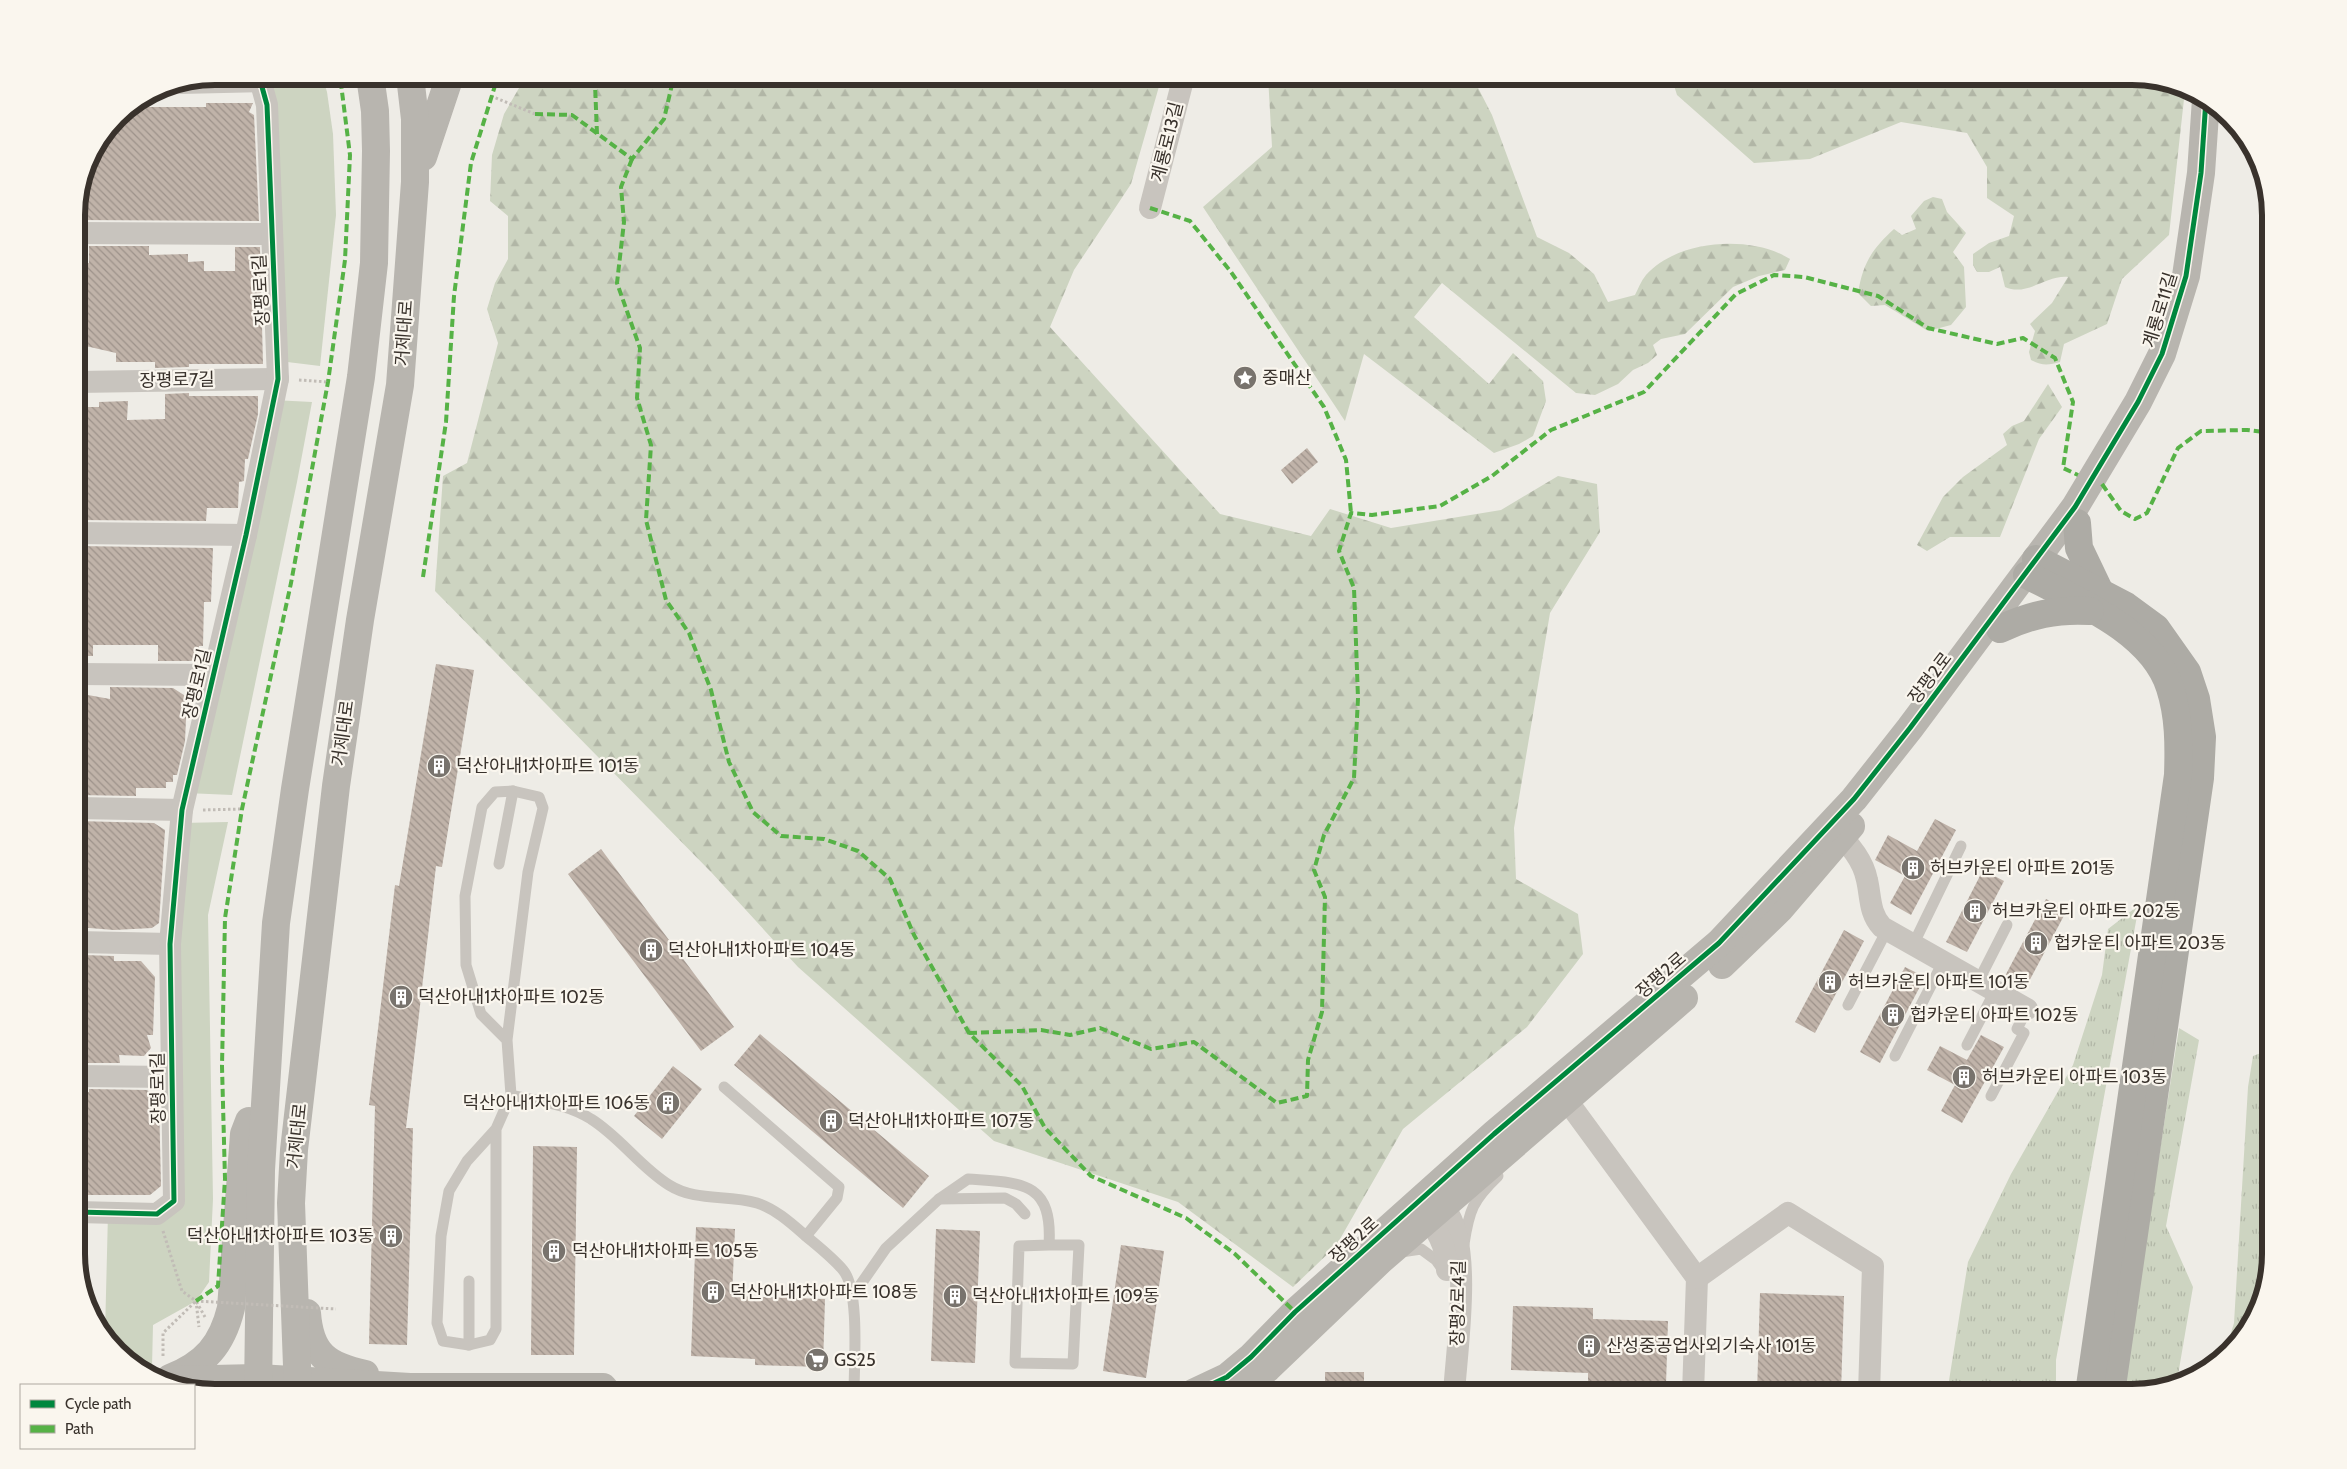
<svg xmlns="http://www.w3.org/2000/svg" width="2347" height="1469" viewBox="0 0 2347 1469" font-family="Cabin,'Noto Sans KR',sans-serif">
<defs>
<pattern id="grass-tufts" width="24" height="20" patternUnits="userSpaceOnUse" patternTransform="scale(1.25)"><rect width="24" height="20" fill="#cdd4c1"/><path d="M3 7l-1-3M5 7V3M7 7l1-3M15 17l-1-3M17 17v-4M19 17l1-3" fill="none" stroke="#b1b6a6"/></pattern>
<pattern id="forest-firs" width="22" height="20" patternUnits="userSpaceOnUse" patternTransform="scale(1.25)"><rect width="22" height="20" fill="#cdd4c1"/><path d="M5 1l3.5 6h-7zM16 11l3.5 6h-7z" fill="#b1b6a6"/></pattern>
<pattern id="building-back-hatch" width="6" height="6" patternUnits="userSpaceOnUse" patternTransform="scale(1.25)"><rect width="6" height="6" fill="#c0b3a9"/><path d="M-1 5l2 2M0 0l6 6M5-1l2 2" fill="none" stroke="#9d928a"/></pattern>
</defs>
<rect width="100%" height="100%" fill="#eeece6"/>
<!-- grass -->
<g fill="url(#grass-tufts)">
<path d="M2139,905l-83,455v33h-109l21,-131 43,-88 62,-109 29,-90 6,-46z"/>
<path d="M2179,1028l20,12 -33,186 27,61 -16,94 -51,12 1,-31z"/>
<path d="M2271,1049v205l-19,70 -26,25 8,-26 14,-236 5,-31z"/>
</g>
<!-- forest -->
<g fill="url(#forest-firs)">
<path d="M526,76h636l-31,108 -57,86 -24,57 170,187 91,22 19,-27 61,19 110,-18 57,-34 39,8 3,48 -50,81 -36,215 2,51 62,35 5,40 -56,73 -124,102 -67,117 -43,41 -115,-85 -184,-61 -196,-174 -87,-95 -276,-281 8,-115 24,-13 31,-120 -11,-34 8,-26 13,-24v-43l-18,-15 2,-46 12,-41z"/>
<path d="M1268,76h204l20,39 45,122 32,16 25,21 14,28 27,-7c3,-6 6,-14 11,-20 32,-36 106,-40 144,-16l-5,11 -26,6 -26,11 -48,47 -24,5 -8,6 4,10 -9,8 -15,7 -15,14 -23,11 -19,-2 -134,-110 -28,34 75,67 24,-31 30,28 3,20 -13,35 -14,8 -25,9 -130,-99 -19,67 -142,-214 69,-60z"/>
<path d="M1671,76h461l53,14 -16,145 -47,44 -15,45 -43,20 -4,18c-11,3 -18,4 -29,-2l-2,-8 6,-21 -5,-7 22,-21 16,-26c-22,-2 -41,20 -63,10l-5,-20 -11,5h-12l-4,-7v-11l16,-11 20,-7 5,-20 -27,-18v-31l-20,-34 -66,-11 -91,37 -56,4 -77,-68z"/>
<path d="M1933,197l9,2 5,13 19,21 -13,19 11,15 2,40 -15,18 -23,6 -43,-26 -14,1 -13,-13c5,-30 14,-44 36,-64l8,6 14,-6 -5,-13 13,-15z"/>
<path d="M2048,384l14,23 -23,32 -39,98h-50l-23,14 -10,-6 26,-48 20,-20 44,-32 -4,-11 9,-8 12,-5z"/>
</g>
<!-- park -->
<g fill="#cdd4c1">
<path d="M259,76h63l5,16 6,42 3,81 -16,151 -41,-5z"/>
<path d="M273,400l39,2 -15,80 -65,313 -46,-2z"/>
<path d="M228,822l-20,93 5,284 -4,83 -13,19 -43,24 -1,42 -14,-1 -33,-32 3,-121 66,-12 7,-378z"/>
</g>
<!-- building -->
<g fill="url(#building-back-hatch)">
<path d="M206,103h47l-4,9 5,3 5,106 -182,-1v-14l10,-44 30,-45 14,-10h75z"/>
<path d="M89,246h60v9l39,-1v8l16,-1v10h31v-24h25l3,117h-74v3l-34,1v-6h-39v-9l-39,-9v-81h12z"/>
<path d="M189,393v3h69v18l-10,45h-3l-1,22 -5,1 -1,26h-31l-1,13 -129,-1v-113h22v-5l29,-1 -1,19 38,-1v-25z"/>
<path d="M1307,448l11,14 -26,22 -11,-14z"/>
<path d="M77,546l136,2 -2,54h-7l-1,44h-4v9l-6,6h-35v-16h-65v11h-16z"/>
<path d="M436,664l38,6 -32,197 -6,-1 -30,262h7l-6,217 -38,-1 6,-238 -6,-1 26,-220 4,1z"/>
<path d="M110,687l63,1 14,9 -2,44 -8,34h-4v7h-7v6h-30v8l-59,-1v-102l33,6z"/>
<path d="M1935,819l21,11 -45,85 -21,-12 15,-27 -30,-16 13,-25 29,16z"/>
<path d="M77,821l77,2 11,7 -6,93 -7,5 -38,2 -37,-3z"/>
<path d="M601,849l133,178 -33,24 -133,-177z"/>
<path d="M1983,870l21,11 -37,71 -21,-10z"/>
<path d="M2046,899l21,11 -41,77 -21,-11z"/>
<path d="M1844,930l20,11 -49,92 -20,-11z"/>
<path d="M83,955l31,1v5h27l14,16 -2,58h-6l4,13 -7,8 -25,-1 1,8h-32v-11h-9v-40h5z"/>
<path d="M1905,967l20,10 -45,86 -20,-11z"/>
<path d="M760,1034l169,142 -26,32 -169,-143z"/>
<path d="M1981,1035l23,12 -42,76 -21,-12 14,-26 -28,-15 13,-24 27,14z"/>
<path d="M673,1066l29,23 -40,50 -28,-23z"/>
<path d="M89,1089l58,1 12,9 2,87 -11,9h-73v-104l12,1z"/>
<path d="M533,1146l44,1 -3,208h-43z"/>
<path d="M696,1227l39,2 -3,67 93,3 -2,68 -68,-2v-6l-64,-3z"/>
<path d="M936,1229l44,2 -5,132 -44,-2z"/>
<path d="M1121,1245l43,6 -18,127 -43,-7z"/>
<path d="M1760,1293l84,3 -3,97h-84z"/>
<path d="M1513,1306l80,2v11l75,2 -2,64 -78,-3v-9l-77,-3z"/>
<rect x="1325" y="1372" width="39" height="21"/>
</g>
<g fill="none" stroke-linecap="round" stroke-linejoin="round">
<!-- path -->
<g stroke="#c1bcb6" stroke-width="3" stroke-dasharray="2.5 2.5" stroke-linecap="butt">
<path d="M491,96l44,18"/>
<path d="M299,380l29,2"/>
<path d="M203,810l39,-1"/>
<path d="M163,1231l19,60 14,10 3,26"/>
<path d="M163,1356v-23l33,-32 9,16"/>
</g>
<!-- lane -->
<g stroke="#c8c4be" stroke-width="11">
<path d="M499,864l14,-73"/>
<path d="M1913,945l48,-99"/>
<path d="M1978,982l29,-57"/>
<path d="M1848,1005l39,-75"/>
<path d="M1967,1045l28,-54"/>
<path d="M1895,1056l48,-94"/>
<path d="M724,1087l115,100 -2,11 -31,38"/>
<path d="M511,1095c27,6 57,9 80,24 29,18 49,48 78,66 27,17 58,9 88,18 19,6 35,21 50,34 12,10 26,21 36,33 17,20 11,95 11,123"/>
<path d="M1991,1096l33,-63 -7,-4 10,-20"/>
<path d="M496,1129l-29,32 -18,30 -8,45 -4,87 6,18 26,4 21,-5 6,-11v-200l15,-34 -4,-55 21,-168 15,-64 -4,-11 -26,-6 -18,1 -13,15 -17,89 1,69 15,49 26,26"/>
<path d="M939,1199l66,-1 11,6 9,10"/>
<path d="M1464,1244c5,-34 9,-44 34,-68"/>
<path d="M1401,1252l20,-3 15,11 7,10"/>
<path d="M854,1294l32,-46 53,-49 29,-20c52,4 85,1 81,66l-30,1 -4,117 58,1 6,-119h-30"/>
<path d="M469,1345v-64"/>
</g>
<!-- street -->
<g stroke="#c8c4be" stroke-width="22">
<path d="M180,83l81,-2"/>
<path d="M1150,208l34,-132"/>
<path d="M77,233l195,1"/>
<path d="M77,382l201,-3"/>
<path d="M77,533l169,2"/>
<path d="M77,674l136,1"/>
<path d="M77,808l105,2"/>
<path d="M1830,826c15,13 33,33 37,54 4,17 2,33 15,47l145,82"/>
<path d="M77,942l93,2"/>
<path d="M77,1076l94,1"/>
<path d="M1557,1087l140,191 -4,115"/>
<path d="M1432,1194c6,7 12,14 17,21 22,39 8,132 5,178"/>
<path d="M1418,1205c16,22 29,37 29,65"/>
<path d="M77,1212l80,2 17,-13 -4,-257 12,-134 64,-275 32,-156 -11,-274 -8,-29"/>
<path d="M1697,1278l91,-65 85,53 -4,127"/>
</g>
<!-- secondary -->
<g stroke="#b8b5af" stroke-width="28">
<path d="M423,157l27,-81"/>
<path d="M1722,965l58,-56 71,-83"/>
<path d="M307,1313c3,41 20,53 58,61"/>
<path d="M170,1378c35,-14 52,-33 61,-70l13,-174 5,-13"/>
<path d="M169,1380l89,-2 152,9h193l5,6"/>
<path d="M258,1393l3,-223 15,-247 19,-134 66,-412 13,-114 2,-112 -1,-40 -5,-35"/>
<path d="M298,1393l-7,-190 3,-53 42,-364 24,-166 40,-235 15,-203v-63l-5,-43"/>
<path d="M1193,1393l34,-16 24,-20 44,-45 199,-178 225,-191 135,-144 56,-71 165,-221 63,-105 24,-48 24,-78 15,-103 5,-74"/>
<path d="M1237,1393l31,-25 113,-108 303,-262"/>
</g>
<!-- highway -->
<g stroke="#adaba5" stroke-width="28">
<path d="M2077,523l2,25 21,44"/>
<path d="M2036,559l90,47 30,22 31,44 9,27 6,38 -2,41 -89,615"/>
<path d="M2027,575c48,25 126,56 143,113 9,28 9,57 8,87l-89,618"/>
<path d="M2000,629c30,-14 56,-20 90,-18"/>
</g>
<!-- path-bridge -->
<path stroke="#c1bcb6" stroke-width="3" stroke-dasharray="2.5 2.5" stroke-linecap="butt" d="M196,1301l140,8"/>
<!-- quiet -->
<g stroke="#56b246" stroke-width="4" stroke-dasharray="8 4" stroke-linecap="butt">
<path d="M535,114l37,1 60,44 32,-40 10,-43"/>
<path d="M597,134l-2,-50 4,-8"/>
<path d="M632,159l-11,28 3,35 -7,61 23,65 -3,50 14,47 -5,75 20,80 23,33 22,57 18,72 24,50 28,24 43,3 34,12 32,28 24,56 55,98 53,53 23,42 46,48 95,42 49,36 60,58"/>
<path d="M1150,208l40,13 41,51 93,135 22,53 5,53"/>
<path d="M2102,484l19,27 14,8 12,-6 31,-65 23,-17 46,-1 24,3"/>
<path d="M423,577l23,-155 8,-126 17,-133 27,-87"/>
<path d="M969,1033l72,-3 29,5 30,-7 51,21 43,-7 83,61 30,-7 1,-36 14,-48 3,-115 -11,-27 10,-35 30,-57 4,-80 -4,-110 -15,-37 12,-38 21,2 68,-9 52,-30 59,-46 93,-38 92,-98 38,-19 30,2 74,19 50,32 69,16 26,-6 32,20 18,44 -10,66 15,7"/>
<path d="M196,1301l22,-15 7,-107 -3,-113 3,-148 17,-109 49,-226 37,-201 17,-122 5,-105 -10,-79"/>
</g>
<!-- cycleway casing -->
<g stroke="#faf6ee" stroke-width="8">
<g id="cycleway">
<path d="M77,1212l80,2 17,-13 -4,-257 12,-134 64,-275 32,-156 -11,-274 -8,-29"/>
<path d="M1193,1393l34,-16 24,-20 44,-45 199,-178 225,-191 135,-144 56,-71 165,-221 63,-105 24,-48 24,-78 15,-103 5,-74"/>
</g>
</g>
<!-- cycleway -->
<use href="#cycleway" stroke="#00873e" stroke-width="5"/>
</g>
<!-- icons -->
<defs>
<g id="sight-disc" transform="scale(1.25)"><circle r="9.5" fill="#78736d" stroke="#faf6ee"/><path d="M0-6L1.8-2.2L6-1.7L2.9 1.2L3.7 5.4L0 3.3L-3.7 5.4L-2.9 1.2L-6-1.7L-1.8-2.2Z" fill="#fff"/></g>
<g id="building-disc" transform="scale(1.25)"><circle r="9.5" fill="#78736d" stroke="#faf6ee"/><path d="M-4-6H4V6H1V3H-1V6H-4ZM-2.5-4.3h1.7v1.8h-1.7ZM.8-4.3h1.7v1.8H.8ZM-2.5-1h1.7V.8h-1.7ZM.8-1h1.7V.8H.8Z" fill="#fff"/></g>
<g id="supermarket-disc" transform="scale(1.25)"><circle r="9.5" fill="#78736d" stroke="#faf6ee"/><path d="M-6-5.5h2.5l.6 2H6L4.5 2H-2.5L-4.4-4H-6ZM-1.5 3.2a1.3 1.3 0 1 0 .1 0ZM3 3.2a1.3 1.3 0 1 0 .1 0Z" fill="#fff"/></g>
</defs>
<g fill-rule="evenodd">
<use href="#sight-disc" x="1245" y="378"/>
<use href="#building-disc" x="439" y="766"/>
<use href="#building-disc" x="1913" y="868"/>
<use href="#building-disc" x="1975" y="911"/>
<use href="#building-disc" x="2036" y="943"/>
<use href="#building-disc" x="651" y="950"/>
<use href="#building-disc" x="1830" y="982"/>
<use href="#building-disc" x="401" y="997"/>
<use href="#building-disc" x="1893" y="1015"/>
<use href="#building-disc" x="1964" y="1077"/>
<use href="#building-disc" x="668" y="1103"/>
<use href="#building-disc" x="831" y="1121"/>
<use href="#building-disc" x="391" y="1236"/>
<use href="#building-disc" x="554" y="1251"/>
<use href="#building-disc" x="713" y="1292"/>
<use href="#building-disc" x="955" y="1296"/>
<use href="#building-disc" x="1589" y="1346"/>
<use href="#supermarket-disc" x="817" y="1360"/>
</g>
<g text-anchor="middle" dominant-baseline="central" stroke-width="4.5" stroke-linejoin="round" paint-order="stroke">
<!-- street labels -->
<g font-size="18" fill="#39322c" stroke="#faf6ee">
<text transform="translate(1167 142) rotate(-76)">계룡로13길</text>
<text transform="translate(261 290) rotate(-93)">장평로1길</text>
<text transform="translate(2160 310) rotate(-73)">계룡로11길</text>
<text transform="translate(404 333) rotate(-86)">거제대로</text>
<text transform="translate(177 380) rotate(-1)">장평로7길</text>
<text transform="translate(1930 678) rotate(-53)">장평2로</text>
<text transform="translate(197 684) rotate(-77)">장평로1길</text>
<text transform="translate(343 733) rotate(-82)">거제대로</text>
<text transform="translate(1661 975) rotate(-41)">장평2로</text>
<text transform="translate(158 1088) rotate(-91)">장평로1길</text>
<text transform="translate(297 1136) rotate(-84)">거제대로</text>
<text transform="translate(1354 1240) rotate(-42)">장평2로</text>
<text transform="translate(1458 1303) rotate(-89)">장평2로4길</text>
</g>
<!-- poi labels -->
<g font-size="18" fill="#39322c" stroke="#faf6ee" text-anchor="start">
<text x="1262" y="378">중매산</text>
<text x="456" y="766">덕산아내1차아파트 101동</text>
<text x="1930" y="868">허브카운티 아파트 201동</text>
<text x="1992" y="911">허브카운티 아파트 202동</text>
<text x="2054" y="943">헙카운티 아파트 203동</text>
<text x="668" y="950">덕산아내1차아파트 104동</text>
<text x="1848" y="982">허브카운티 아파트 101동</text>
<text x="418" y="997">덕산아내1차아파트 102동</text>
<text x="1910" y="1015">헙카운티 아파트 102동</text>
<text x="1982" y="1077">허브카운티 아파트 103동</text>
<text x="650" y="1103" text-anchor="end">덕산아내1차아파트 106동</text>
<text x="848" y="1121">덕산아내1차아파트 107동</text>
<text x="374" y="1236" text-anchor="end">덕산아내1차아파트 103동</text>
<text x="572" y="1251">덕산아내1차아파트 105동</text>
<text x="730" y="1292">덕산아내1차아파트 108동</text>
<text x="972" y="1296">덕산아내1차아파트 109동</text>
<text x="1606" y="1346">산성중공업사외기숙사 101동</text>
<text x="834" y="1360">GS25</text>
</g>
</g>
<!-- crop -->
<path d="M0 0H2347V1469H0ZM215 85H2132A130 130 0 0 1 2262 215V1254A130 130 0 0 1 2132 1384H215A130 130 0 0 1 85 1254V215A130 130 0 0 1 215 85Z" fill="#faf6ee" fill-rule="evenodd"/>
<path fill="none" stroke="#39322c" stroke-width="6" d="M215 85H2132A130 130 0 0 1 2262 215V1254A130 130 0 0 1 2132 1384H215A130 130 0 0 1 85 1254V215A130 130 0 0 1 215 85Z"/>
<!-- legend -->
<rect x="20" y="1384" width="175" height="65" fill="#faf6ee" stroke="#ada8a0"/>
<rect x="30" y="1400" width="25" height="8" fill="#00873e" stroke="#ada8a0"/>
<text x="65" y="1409" font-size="15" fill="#39322c">Cycle path</text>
<rect x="30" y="1425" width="25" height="8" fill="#56b246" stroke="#ada8a0"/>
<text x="65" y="1434" font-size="15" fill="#39322c">Path</text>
</svg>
